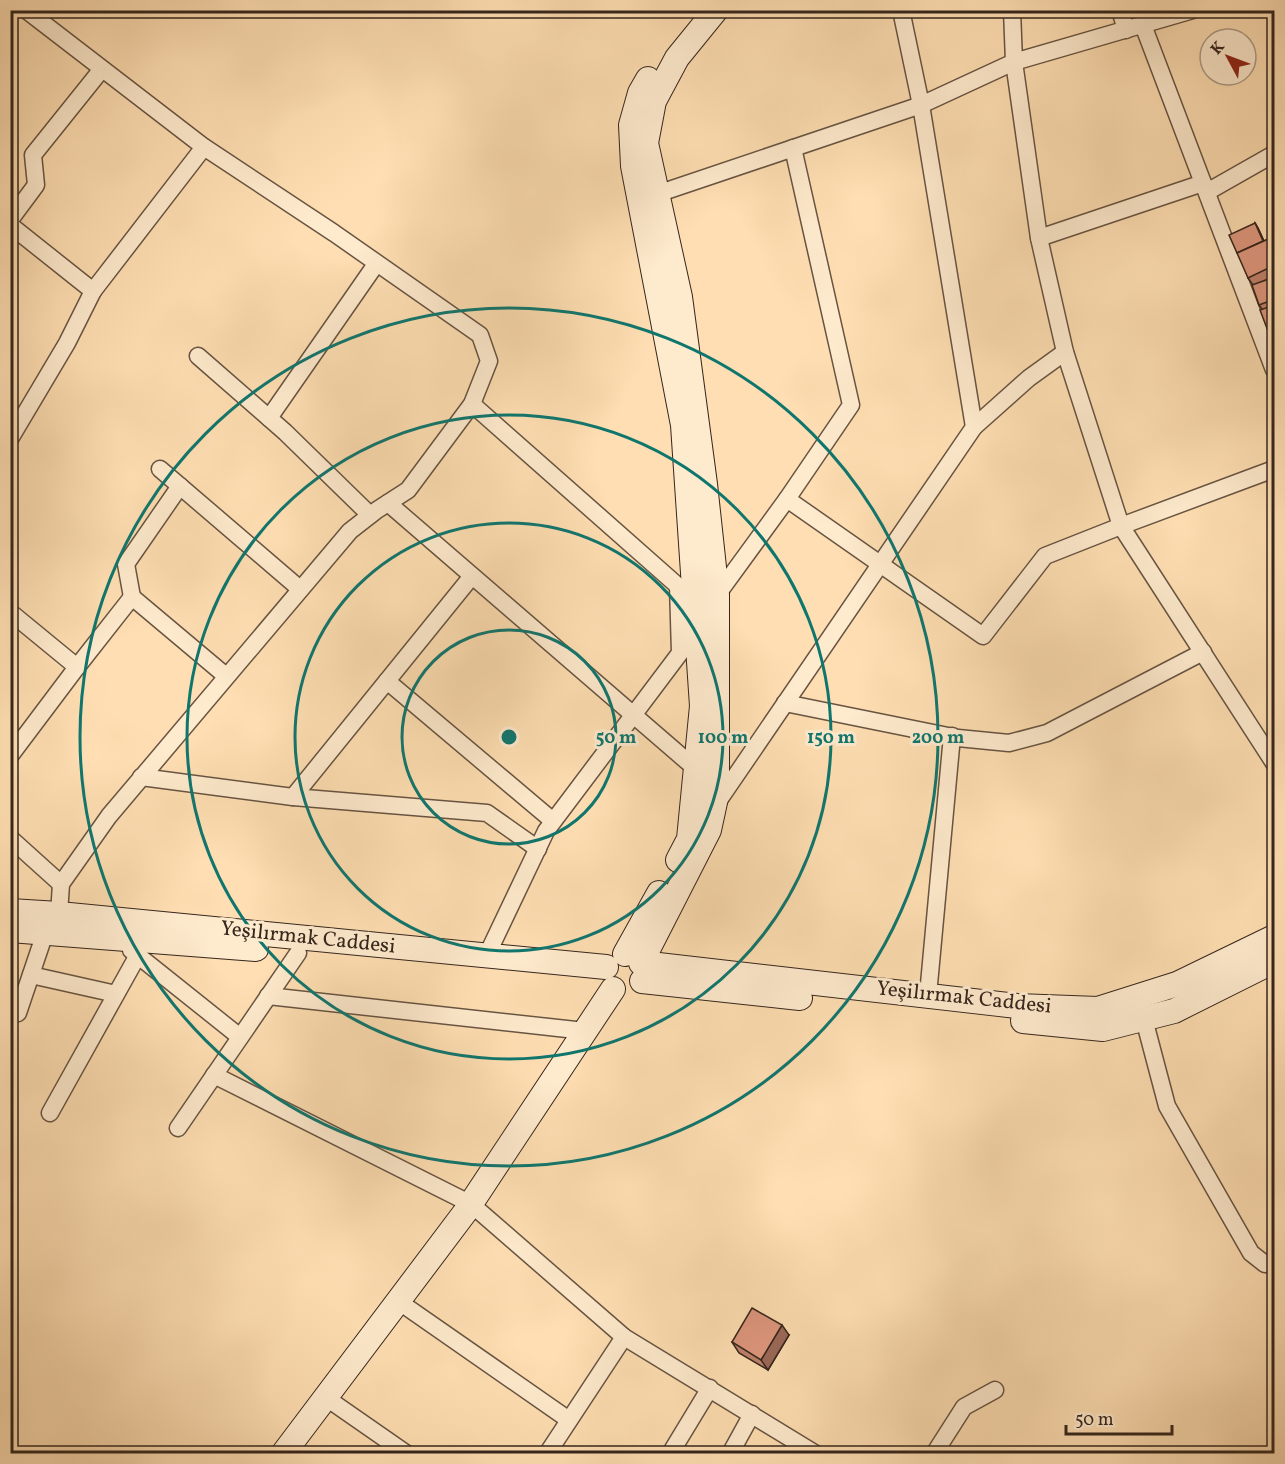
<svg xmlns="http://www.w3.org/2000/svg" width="1285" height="1464" viewBox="0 0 1285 1464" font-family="Vollkorn,serif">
<rect width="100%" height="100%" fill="#fedeb2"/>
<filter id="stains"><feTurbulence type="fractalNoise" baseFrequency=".00333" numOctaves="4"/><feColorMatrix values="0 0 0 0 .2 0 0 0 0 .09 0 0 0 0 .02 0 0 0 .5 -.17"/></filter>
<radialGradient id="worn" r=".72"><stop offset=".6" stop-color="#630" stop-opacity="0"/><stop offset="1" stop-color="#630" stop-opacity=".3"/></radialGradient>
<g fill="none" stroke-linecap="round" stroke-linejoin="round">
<!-- minor casing -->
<g stroke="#675442" stroke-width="19">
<g id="minor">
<path d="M26,10l178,137 130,86 146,102 9,26 -17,43 -64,86 -31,20 -27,21 -241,285 -48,68 -2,30"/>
<path d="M1012,10l2,52 25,176 26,114 56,174 153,237"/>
<path d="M1120,10l6,20"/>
<path d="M1143,25l131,345"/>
<path d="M1207,192l67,-38"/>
<path d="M657,194l264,-89 93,-43 179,-52"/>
<path d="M10,220l26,-35 -3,-30 69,-86"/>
<path d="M10,225l83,66 111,-144"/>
<path d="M1039,238l164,-55"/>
<path d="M198,356l87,76 85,83"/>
<path d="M472,404l206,182 2,67 -134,178 -59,124"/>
<path d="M269,418l105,-151"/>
<path d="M974,427l55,-49 36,-26"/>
<path d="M10,439l57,-96 26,-52"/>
<path d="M160,469l140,120"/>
<path d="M787,499l196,137 62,-80 76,-30 153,-57"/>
<path d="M388,503l308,266"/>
<path d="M717,595l70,-96 64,-94 -58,-257"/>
<path d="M132,597l-6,-33 54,-78"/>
<path d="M10,612l67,55"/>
<path d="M387,681l166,140"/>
<path d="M785,703l173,35 51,5 38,-10 156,-81"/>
<path d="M10,756l67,-89 55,-70 94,79"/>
<path d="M141,777l152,20 194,16 51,36"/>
<path d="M293,797l179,-221"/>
<path d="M717,803l257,-376 -53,-322 -20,-95"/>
<path d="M10,838l51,46"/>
<path d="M131,950l109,87"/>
<path d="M31,975l85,19"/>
<path d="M928,995l24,-259"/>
<path d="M268,996l317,35"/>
<path d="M18,1013l27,-80"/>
<path d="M1144,1019l23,87 84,147 14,11 9,-3"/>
<path d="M214,1075l257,129 153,133 192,117"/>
<path d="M50,1113l88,-158"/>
<path d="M178,1128l120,-175"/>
<path d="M398,1301l171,119"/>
<path d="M325,1397l82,57"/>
<path d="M547,1454l77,-117"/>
<path d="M670,1454l40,-66"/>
<path d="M730,1454l22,-40"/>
<path d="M934,1454l30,-47 31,-17"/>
</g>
</g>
<!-- secondary casing -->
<g stroke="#35261d" stroke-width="26">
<g id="secondary">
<path d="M716,10l-39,48 -23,43 -8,42 34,154 25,187 12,111v198l-8,37 -68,133 376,43 81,3 79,-25 97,-47"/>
<path d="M648,79l-8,14 -9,32 2,41 50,259 19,281 -13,133 -11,21"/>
<path d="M10,911l49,3 547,53"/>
<path d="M10,930l246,19"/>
<path d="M625,954l34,-61"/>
<path d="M642,981l158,17"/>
<path d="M1023,1021l80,8 71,-18 100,-50"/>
<path d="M283,1454l183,-243 147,-222"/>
</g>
</g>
<!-- minor -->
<use href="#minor" stroke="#feeacd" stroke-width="16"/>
<!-- secondary -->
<use href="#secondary" stroke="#feeacd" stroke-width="24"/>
</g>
<!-- wall -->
<g fill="#bf816c" stroke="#35261d" stroke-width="1.5">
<path d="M1255,223l3,5 6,13 11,-5v40l-16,7 16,-6v62h-2l-5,-8 -6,-22 -3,-4 -6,-20 -5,-7z"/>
<path d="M789,1335l-21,35 -29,-17 -7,-11z"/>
</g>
<!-- shaded-wall -->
<g fill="#9b6958" stroke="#35261d" stroke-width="1.5">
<path d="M1255,223l3,5 10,22 -4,-6z"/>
<path d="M782,1325l7,10 -21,35 -7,-10z"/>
</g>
<!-- building -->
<g fill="#de967d" stroke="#35261d" stroke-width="1.5">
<path d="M1255,223l8,18 -26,12 -8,-18z"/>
<path d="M1275,236v29l-27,13 -11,-25z"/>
<path d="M1275,277v22l-16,6 -7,-20z"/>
<path d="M1275,305v24l-7,2 -8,-21z"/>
<path d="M752,1308l30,17 -21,35 -29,-18z"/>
</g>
<!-- distance rings -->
<g fill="none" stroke="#0f766e" stroke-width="3">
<circle cx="509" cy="737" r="107"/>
<circle cx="509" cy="737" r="214"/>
<circle cx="509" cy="737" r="322"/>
<circle cx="509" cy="737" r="429"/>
</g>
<g text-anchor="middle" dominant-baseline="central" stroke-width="6" stroke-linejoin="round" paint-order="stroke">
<!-- street labels -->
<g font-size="21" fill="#35261d" stroke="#feeacd">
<text transform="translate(308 938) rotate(6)">Yeşilırmak Caddesi</text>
<text transform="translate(964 998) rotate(6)">Yeşilırmak Caddesi</text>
</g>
</g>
<circle cx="509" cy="737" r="9" fill="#0f766e" stroke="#feeacd" stroke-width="3"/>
<g font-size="18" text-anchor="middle" font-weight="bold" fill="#0f766e" stroke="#feeacd" stroke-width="6" stroke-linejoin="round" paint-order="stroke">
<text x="616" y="743">50 m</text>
<text x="723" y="743">100 m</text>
<text x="831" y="743">150 m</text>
<text x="938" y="743">200 m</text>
</g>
<!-- margin -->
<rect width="1285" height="1464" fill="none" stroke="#fedeb2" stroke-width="36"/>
<rect x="12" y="12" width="1261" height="1440" fill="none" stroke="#35261d" stroke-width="3"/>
<rect x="18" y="18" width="1249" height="1428" fill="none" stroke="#35261d" stroke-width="1.5"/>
<!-- north arrow -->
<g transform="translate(1228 57) rotate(311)"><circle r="28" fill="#feeacd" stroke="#ae9c87" stroke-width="1.5"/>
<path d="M0-4.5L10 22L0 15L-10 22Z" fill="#8f2418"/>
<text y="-9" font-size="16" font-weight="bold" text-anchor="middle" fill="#35261d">K</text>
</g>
<!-- scale -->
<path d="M1066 1425v9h106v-9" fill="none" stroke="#35261d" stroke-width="3"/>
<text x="1075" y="1425" font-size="18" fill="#35261d" stroke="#feeacd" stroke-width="4.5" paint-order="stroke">50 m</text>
<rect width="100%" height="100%" filter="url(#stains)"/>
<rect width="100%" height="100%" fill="url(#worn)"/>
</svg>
